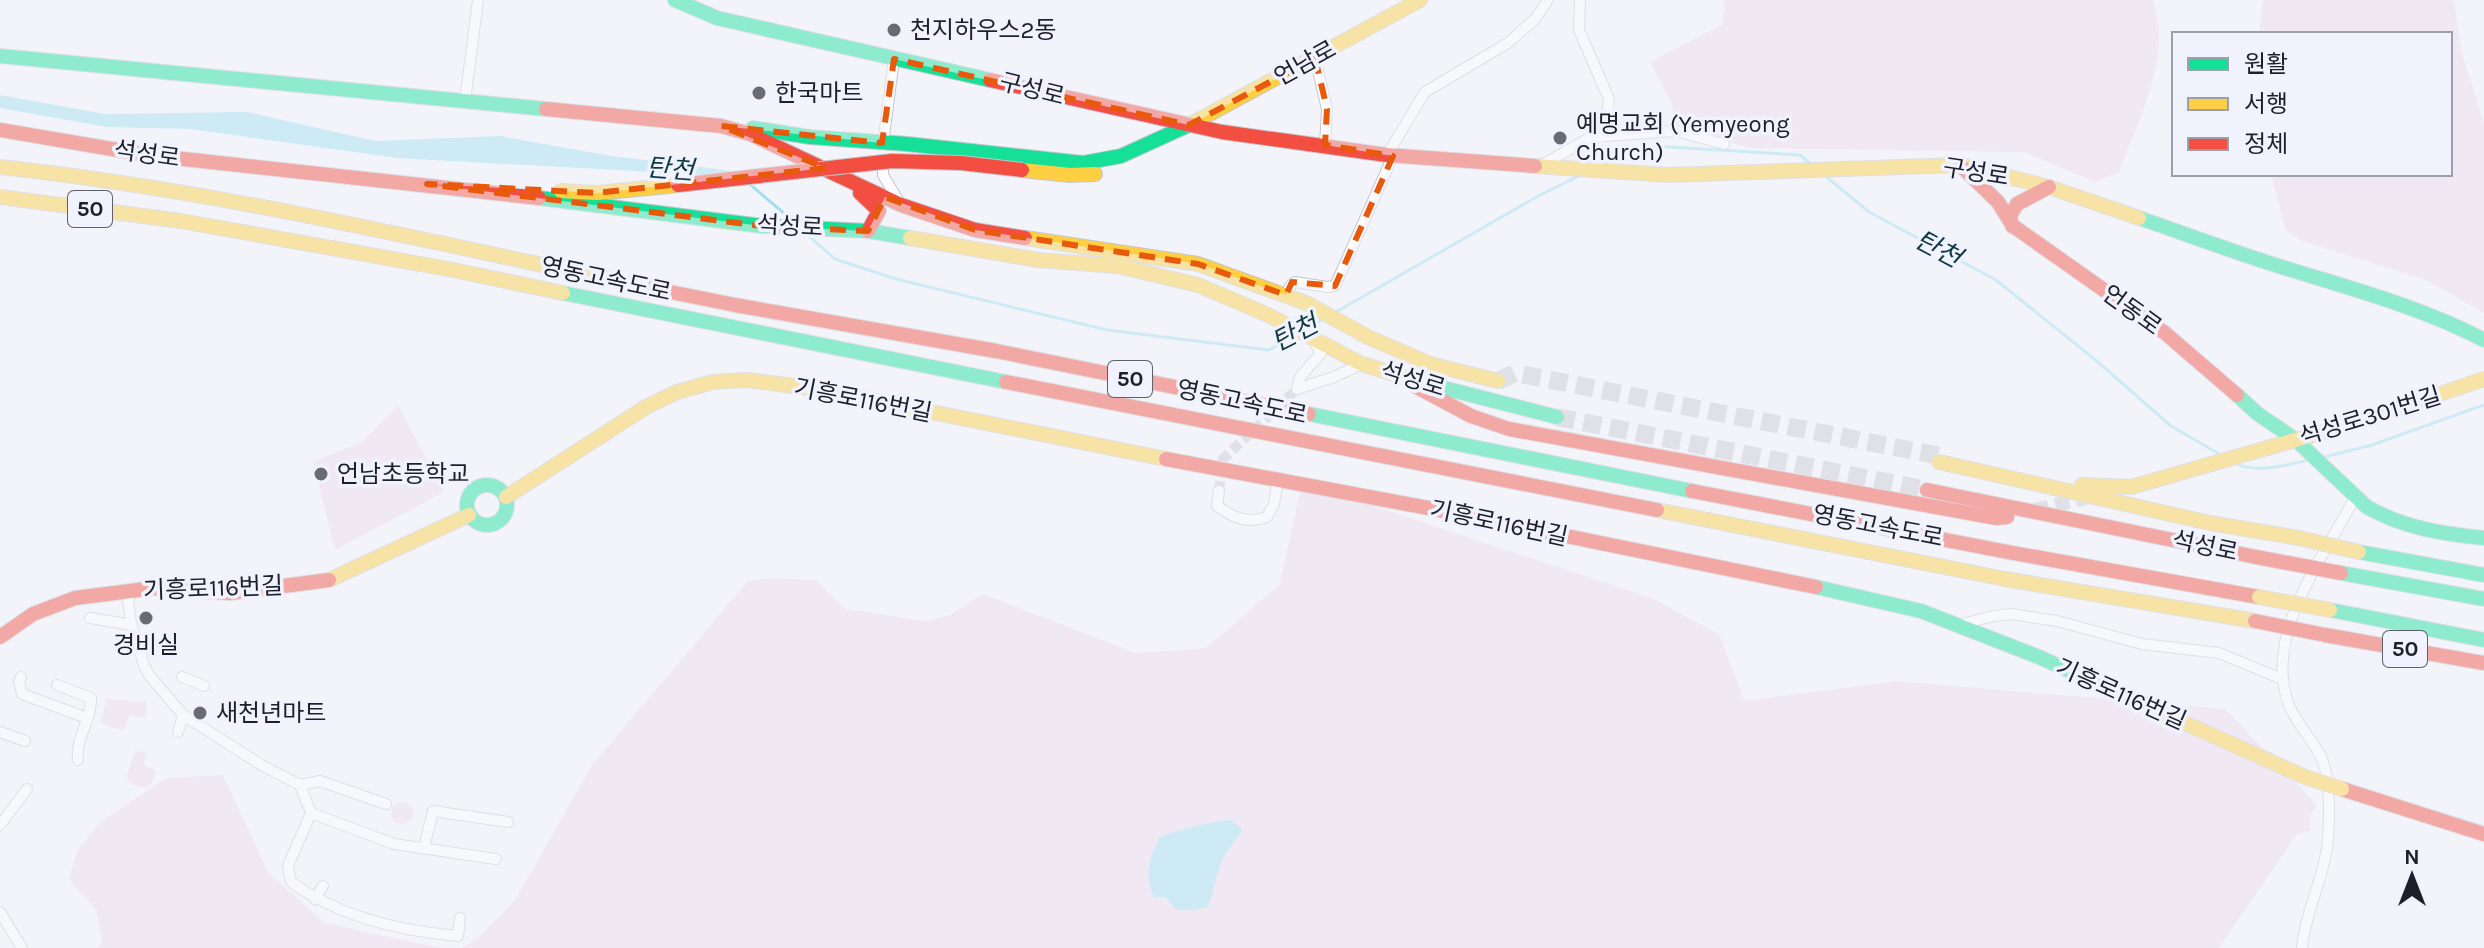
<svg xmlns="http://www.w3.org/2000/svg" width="2484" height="948" viewBox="0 0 2484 948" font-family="Karla,'Noto Sans KR',sans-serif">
<rect width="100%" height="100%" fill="#f3f4fa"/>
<!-- green -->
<g fill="#eddaeb">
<path d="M1725,0h428c20,57 -15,119 -34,172l-24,10 -71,-30 -272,-4 -76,-17 -4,-27 -22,-42 72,-37z"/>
<path d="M2263,0h191l8,53 22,70v190l-58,-33 -121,-38 -19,-10 -15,-58h179v-140h-191z"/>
<path d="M398,405l46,87 -109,58 -22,-89 50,-19z"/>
<path d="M1302,482l350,116 68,37 24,66 153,-20 328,28 92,96 -7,11v15l-13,3 -78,114h-1758l17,-10 37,-38 77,-135 156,-184 26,-3 41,2 31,29 79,12 25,-6 33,-21 153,59 70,-5 74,-64z"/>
<path d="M107,699l40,3 -1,16 -17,-2 -5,15 -24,-8z"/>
<path d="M135,750l12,3 -3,12 13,6 -5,12 -9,5 -10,-3 -7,-7z"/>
<path d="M223,775l45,97 57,51 115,25h-344l6,-5 -5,-32 -28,-32 8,-28 22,-28 67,-45z"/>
<circle cx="402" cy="813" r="11"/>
</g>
<!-- water -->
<g fill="#a2e0f0">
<path d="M0,95l105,19 142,-2 128,29 125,-5 112,20 129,16 13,16 -27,-12 -330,-18 -207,-29 -84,-2 -106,-19z"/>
<path d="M1230,820l13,9 -21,30 -14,48 -14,3h-18l-10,-13h-12c-10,-23 -5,-39 6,-60 22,-8 47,-15 70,-17z"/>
</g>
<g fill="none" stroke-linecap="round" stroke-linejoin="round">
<!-- stream -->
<g stroke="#a2e0f0" stroke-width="3">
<path d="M1603,165l50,-19 147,9 12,10"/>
<path d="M1824,175l45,37 127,68 102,82 73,64 50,29"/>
<path d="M753,187l40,34"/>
<path d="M810,237l25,22 61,20 211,51 162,20 26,-15"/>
<path d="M1336,312l204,-117 41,-20"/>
<path d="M1309,328l14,-9"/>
<path d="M2320,458l52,-13 112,-40"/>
<path d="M2234,463c22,11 52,2 75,-3"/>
</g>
<!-- street-tunnel -->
<path stroke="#c8cad0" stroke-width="10" stroke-dasharray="10 5" stroke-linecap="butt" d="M1219,491l4,-32 74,-70"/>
<!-- secondary-tunnel -->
<path stroke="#c8cad0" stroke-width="14" stroke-dasharray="14 7" stroke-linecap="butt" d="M2035,510l54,-13"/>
<!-- highway-tunnel -->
<g stroke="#c8cad0" stroke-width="18" stroke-dasharray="18 9" stroke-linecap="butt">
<path d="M1498,381l17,-8 425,83"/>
<path d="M1557,417l370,73"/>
</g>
<!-- street casing -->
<g stroke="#c5c6cd" stroke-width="12">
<g id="street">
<path d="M1580,0l-1,30 30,69 -5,37"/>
<path d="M1315,58l12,51 -2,36"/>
<path d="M465,101l13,-101"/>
<path d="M883,144l11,-85"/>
<path d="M1387,155l38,-63 83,-49 27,-24 13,-19"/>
<path d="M883,160v15l15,25"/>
<path d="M1540,166l46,-26 19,-4 71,-5 48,13"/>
<path d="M1286,295l5,-10 4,-3 32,5 8,-1 58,-130"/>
<path d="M1316,345l5,8 -21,24 -3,12 37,-12 28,-13"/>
<path d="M1219,491l-2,15c17,12 30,18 50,11l7,-13 4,-24"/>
<path d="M127,591l4,32 13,42 5,10 34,40 80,51 37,19 20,-4 66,23"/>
<path d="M90,618l42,7"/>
<path d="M1959,625l34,-9 18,-2 46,7 85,23 77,9 63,26"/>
<path d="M21,677l-2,4 3,13 65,24"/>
<path d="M182,677l22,9"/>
<path d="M57,685l34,13c1,22 -16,40 -13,62"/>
<path d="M0,732l25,9"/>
<path d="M178,732l5,-17"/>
<path d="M300,785l11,28 83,31 102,15"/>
<path d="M311,813l-23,53 3,16c47,34 109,49 167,54l2,-18"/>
<path d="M0,825l27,-36"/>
<path d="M424,848l9,-37 75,11"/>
<path d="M315,899l8,-13"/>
<path d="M0,912l22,36"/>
<path d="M2302,948c3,-33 18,-62 24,-94 3,-15 3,-34 3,-49 -1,-16 -1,-33 -8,-48 -9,-18 -24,-32 -32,-52 -27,-71 35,-147 66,-208"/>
</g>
</g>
<!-- fast casing -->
<g stroke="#c5c6cd" stroke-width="16">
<g id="fast">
<path d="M675,0l42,18 273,62"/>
<path d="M0,56l546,53"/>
<path d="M753,128l57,9 97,7 176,19 38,-7 68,-31"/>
<path d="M539,198l223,28 106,5 42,7"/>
<path d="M2139,218c41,14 81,29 121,42 76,25 153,43 224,80"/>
<path d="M563,293l443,89"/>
<path d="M1420,382l137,35"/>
<path d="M2237,395l21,19 38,26 71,67c37,21 76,27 117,31"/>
<path d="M1309,414l383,77"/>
<circle cx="487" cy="505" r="20"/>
<path d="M2359,552l125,23"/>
<path d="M2341,573l143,26"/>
<path d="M1816,587l105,24 118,46 88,40"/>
<path d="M2330,610l154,30"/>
</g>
</g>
<!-- slow casing -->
<g stroke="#c5c6cd" stroke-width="16">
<g id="slow">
<path d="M1189,125l231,-125"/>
<path d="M1535,166l133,9 292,-10 89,22 90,31"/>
<path d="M0,167c211,23 419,72 626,116"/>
<path d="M1022,170l48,5 25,-1"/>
<path d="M561,191l36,2 81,-8"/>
<path d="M0,197l181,24 267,48 115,24"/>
<path d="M910,238l128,22 80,6 80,19 70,30 94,49 58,18"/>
<path d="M1025,238l173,26 108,39 62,34 62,27 68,17"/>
<path d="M1939,462l271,61 89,15"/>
<path d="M2082,485l49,2"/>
<path d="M2131,487l220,-63 133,-45"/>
<path d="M506,497l140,-90 31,-15 36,-10 34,-2 70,9 349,70"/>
<path d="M1657,510l348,69 250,42"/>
<path d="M329,580l140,-65"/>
<path d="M2127,697l178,80"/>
</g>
</g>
<!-- jam casing -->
<g stroke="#c5c6cd" stroke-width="16">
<g id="jam">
<path d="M990,80l232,52 165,23 148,11"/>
<path d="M546,109l175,17 29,8 151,71 74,25 50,8"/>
<path d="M0,130l147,25 392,43"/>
<path d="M1961,166l37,36 15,24 152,107 72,62"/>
<path d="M860,193l19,18 -11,20"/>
<path d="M2012,226l-2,-10 7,-12 32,-17"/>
<path d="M626,283l109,22 261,46 313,63"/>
<path d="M1006,382l651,128"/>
<path d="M1415,386l56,30 38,13 487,89 11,-1"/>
<path d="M1166,459l273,51 377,77"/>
<path d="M1927,490l329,67"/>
<path d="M1692,491l321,62 246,44"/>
<path d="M2325,635l159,28"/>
<path d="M0,637l33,-23 42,-16 79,-10 76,5 99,-13"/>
<path d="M2342,789l142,45"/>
</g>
</g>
<!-- street -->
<use href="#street" stroke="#fdfdfe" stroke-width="10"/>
<!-- fast -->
<use href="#fast" stroke="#16e098" stroke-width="14"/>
<!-- slow -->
<use href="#slow" stroke="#ffcf43" stroke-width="14"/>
<!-- jam -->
<use href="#jam" stroke="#f24e42" stroke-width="14"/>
<!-- slow-bridge casing -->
<g stroke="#c5c6cd" stroke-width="16" stroke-linecap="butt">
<g id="slow-bridge">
<path d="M2299,538l60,14"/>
<path d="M2259,597l71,13"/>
<path d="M2305,777l37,12"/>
</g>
</g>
<!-- jam-bridge casing -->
<g stroke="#c5c6cd" stroke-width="16" stroke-linecap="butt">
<g id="jam-bridge">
<path d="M678,185l214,-24 69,2 61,7"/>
<path d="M2256,557l85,16"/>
<path d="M2255,621l70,14"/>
</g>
</g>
<!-- slow-bridge -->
<use href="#slow-bridge" stroke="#ffcf43" stroke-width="14"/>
<!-- jam-bridge -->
<use href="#jam-bridge" stroke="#f24e42" stroke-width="14"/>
</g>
<!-- marked area -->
<path d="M0 0H2484V948H0ZM1315,58l12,51 -2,36 68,11 -58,130 -43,-4 -6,13 -88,-31 -223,-34 -90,-33 -17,34 -106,-5 -335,-42 170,9 229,-25 -105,-42 161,17 12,-84 295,66z" fill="#f3f4fa" fill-opacity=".55" fill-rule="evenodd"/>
<path fill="none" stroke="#e8590c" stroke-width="6" stroke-dasharray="16 10" stroke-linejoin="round" d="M1315,58l12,51 -2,36 68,11 -58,130 -43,-4 -6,13 -88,-31 -223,-34 -90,-33 -17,34 -106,-5 -335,-42 170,9 229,-25 -105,-42 161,17 12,-84 295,66z"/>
<!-- markers -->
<g fill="#696a72" stroke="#f0f3fd" stroke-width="3">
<circle cx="894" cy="30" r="8"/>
<circle cx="759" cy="93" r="8"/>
<circle cx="1560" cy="138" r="8"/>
<circle cx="321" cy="474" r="8"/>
<circle cx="146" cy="618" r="8"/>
<circle cx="200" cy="713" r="8"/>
</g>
<g text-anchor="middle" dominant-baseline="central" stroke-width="7" stroke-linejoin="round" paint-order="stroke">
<!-- shield labels -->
<g fill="#f0f3fd" stroke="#5d5f69" stroke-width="2">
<rect x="68" y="191" width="44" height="36" rx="6"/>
<rect x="1108" y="361" width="44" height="36" rx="6"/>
<rect x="2383" y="631" width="44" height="36" rx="6"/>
</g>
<g font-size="22" font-weight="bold" fill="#1e2029">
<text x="90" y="209">50</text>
<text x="1130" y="379">50</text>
<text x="2405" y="649">50</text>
</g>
<!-- poi labels -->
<g font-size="24" fill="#1e2029" stroke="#f0f3fd" text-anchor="start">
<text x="910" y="30">천지하우스2동</text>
<text x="775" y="93">한국마트</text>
<text x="1576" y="124">예명교회 (Yemyeong<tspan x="1576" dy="28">Church)</tspan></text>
<text x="337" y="474">언남초등학교</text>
<text x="146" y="645" text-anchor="middle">경비실</text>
<text x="216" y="713">새천년마트</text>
</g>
<!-- street labels -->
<g font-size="24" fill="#1e2029" stroke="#f0f3fd">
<text transform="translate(1305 63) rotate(-29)">언남로</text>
<text transform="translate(1032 89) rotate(14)">구성로</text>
<text transform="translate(147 154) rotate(8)">석성로</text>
<text transform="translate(1976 172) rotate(9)">구성로</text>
<text transform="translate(790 226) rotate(3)">석성로</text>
<text transform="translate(606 279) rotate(12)">영동고속도로</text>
<text transform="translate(2132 310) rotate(36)">언동로</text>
<text transform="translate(1413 379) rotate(17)">석성로</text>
<text transform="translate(863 400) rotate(11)">기흥로116번길</text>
<text transform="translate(1242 402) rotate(12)">영동고속도로</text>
<text transform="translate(2370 416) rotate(-17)">석성로301번길</text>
<text transform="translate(1499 523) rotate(12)">기흥로116번길</text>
<text transform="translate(1878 526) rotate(11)">영동고속도로</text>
<text transform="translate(2205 546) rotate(12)">석성로</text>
<text transform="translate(213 588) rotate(-2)">기흥로116번길</text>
<text transform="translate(2121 694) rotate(24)">기흥로116번길</text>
</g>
<!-- water labels -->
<g font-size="26" font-style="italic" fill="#0f3841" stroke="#f0f3fd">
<text transform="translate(670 169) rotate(4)">탄천</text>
<text transform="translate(1938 249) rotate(28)">탄천</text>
<text transform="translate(1295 333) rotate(-27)">탄천</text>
</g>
</g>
<!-- legend -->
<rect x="2172" y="32" width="280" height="144" fill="#f0f3fd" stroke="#9c9fa8" stroke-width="2"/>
<rect x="2188" y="58" width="40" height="12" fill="#16e098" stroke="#9c9fa8" stroke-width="2"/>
<text x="2244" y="72" font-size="24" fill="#1e2029">원활</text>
<rect x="2188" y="98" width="40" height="12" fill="#ffcf43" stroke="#9c9fa8" stroke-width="2"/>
<text x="2244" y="112" font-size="24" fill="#1e2029">서행</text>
<rect x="2188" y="138" width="40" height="12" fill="#f24e42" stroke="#9c9fa8" stroke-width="2"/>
<text x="2244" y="152" font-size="24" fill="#1e2029">정체</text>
<!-- north arrow -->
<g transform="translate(2412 876)" stroke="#f0f3fd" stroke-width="6" paint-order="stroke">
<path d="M0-6L14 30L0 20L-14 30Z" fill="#1e2029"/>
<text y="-12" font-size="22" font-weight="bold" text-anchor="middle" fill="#1e2029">N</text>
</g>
</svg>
